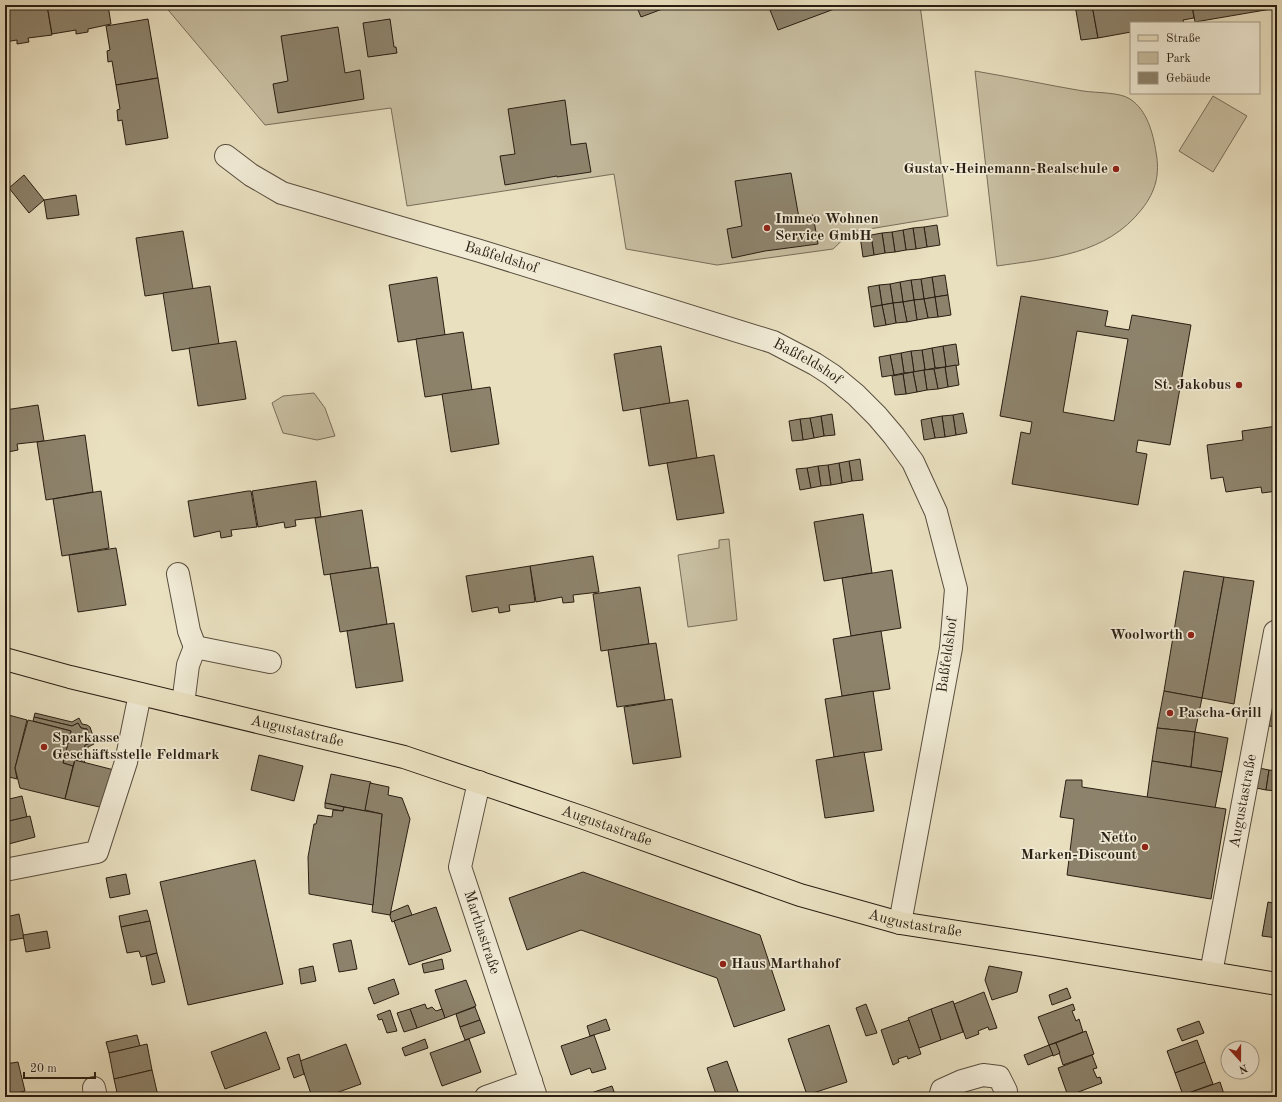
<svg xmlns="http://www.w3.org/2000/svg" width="1282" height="1102" viewBox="0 0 1282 1102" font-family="'Old Standard TT',serif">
<rect width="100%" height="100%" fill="#e9e0c0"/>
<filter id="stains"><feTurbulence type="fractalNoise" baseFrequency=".005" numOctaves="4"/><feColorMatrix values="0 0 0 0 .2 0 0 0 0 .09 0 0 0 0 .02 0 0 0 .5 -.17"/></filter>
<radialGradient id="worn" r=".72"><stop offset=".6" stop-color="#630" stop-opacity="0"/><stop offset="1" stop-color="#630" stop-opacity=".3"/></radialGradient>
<!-- green -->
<g fill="#c8bfa2" stroke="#786e5a">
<path d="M164,5h756l28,211 -97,16 -18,17 -116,16 -91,-16 -12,-75 -207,32 -16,-98 -126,17z"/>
<path d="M975,71c36,6 72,14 108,20 13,2 37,1 47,8 17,11 23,34 26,53 4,22 0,39 -14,57 -36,46 -91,49 -145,57z"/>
<path d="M1213,96l34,20 -34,56 -34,-21z"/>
<path d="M314,393l11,15 10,28 -18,4 -34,-7 -11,-30 11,-7z"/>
<path d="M729,539l8,81 -49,7 -10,-72 41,-7v-8z"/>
</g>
<!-- building -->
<g fill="#8d836c" stroke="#291e12" fill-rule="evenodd">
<path d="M5,5h42l5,30 -24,3 1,4 -12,2v-4l-12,2z"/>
<path d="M47,5h61l3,19 -23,5v3l-12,2v-4l-24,4z"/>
<path d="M636,5h37l-32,12z"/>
<path d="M768,5h77l-67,25z"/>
<path d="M1075,5h17l6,33 -17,2z"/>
<path d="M1092,5h100l2,13 -11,2 1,3h-53v9l-33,6z"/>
<path d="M1192,5h85v3l-82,14z"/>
<path d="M148,19l10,59 -42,7 -4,-24 -4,1 -1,-11 3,-1 -4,-24z"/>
<path d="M390,19l4,28h2l1,6 -29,4 -5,-34z"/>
<path d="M338,27l7,46 15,-3 4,29 -86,14 -5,-29 15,-3 -7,-45z"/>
<path d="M158,78l10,60 -42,7 -4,-25 -4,1 -1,-11 3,-1 -4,-24z"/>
<path d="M565,100l6,45 15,-2 5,29 -34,5v-1l-52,9 -5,-29 15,-2 -7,-45z"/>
<path d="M791,173l8,45 14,-3 5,29 -53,7 -33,7 -5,-29 15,-3 -7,-45z"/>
<path d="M24,175l20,25 -15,13 -20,-25z"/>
<path d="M76,195l3,20 -32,4 -3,-19z"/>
<path d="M937,225l3,20 -13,2 -3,-20z"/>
<path d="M924,227l3,20 -11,2 -3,-21z"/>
<path d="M913,228l3,21 -10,1 -3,-20z"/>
<path d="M903,230l3,20 -11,2 -3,-20z"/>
<path d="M183,231l10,58 -48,7 -9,-58z"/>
<path d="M892,232l3,20 -10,1 -3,-20z"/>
<path d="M882,233l3,20 -11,2 -3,-20z"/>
<path d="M871,235l3,20 -11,2 -3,-21z"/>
<path d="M945,275l3,20 -13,2 -3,-20z"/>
<path d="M437,277l8,58 -47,7 -9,-57z"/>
<path d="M932,277l3,20 -11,2 -3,-20z"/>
<path d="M921,279l3,20 -10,1 -3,-20z"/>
<path d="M911,280l3,20 -11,2 -3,-20z"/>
<path d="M900,282l3,20 -10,1 -3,-19z"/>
<path d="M890,284l3,19 -11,2 -3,-20z"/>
<path d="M879,285l3,20 -11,2 -3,-20z"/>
<path d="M210,286l9,58 -47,7 -9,-58z"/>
<path d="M948,295l3,20 -13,2 -3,-20z"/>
<path d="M1021,296l87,15 -3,15 24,4 3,-15 59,10 -21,120 -32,-5 -2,12 11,2 -9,51 -126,-21 9,-52 9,2 2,-12 -32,-6zM1077,331l51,8 -14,82 -51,-9z"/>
<path d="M935,297l3,20 -10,1 -4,-19z"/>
<path d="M924,299l4,19 -11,2 -3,-20z"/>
<path d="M914,300l3,20 -10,2 -4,-20z"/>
<path d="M903,302l4,20 -11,1 -3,-20z"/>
<path d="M893,303l3,20 -10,2 -4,-20z"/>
<path d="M882,305l4,20 -12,2 -3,-20z"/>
<path d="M463,332l9,58 -47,7 -9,-58z"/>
<path d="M236,341l10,58 -48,7 -9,-58z"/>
<path d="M956,344l3,21 -13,2 -3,-21z"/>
<path d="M661,346l9,57 -47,8 -9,-57z"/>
<path d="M943,346l3,21 -11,1 -3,-20z"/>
<path d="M932,348l3,20 -10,2 -3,-20z"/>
<path d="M922,350l3,20 -11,2 -3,-21z"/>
<path d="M911,351l3,21 -10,1 -3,-20z"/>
<path d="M901,353l3,20 -10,2 -4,-20z"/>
<path d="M890,355l4,20 -12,2 -3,-20z"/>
<path d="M956,365l3,20 -11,2 -3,-20z"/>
<path d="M945,367l3,20 -10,2 -4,-20z"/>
<path d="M934,369l4,20 -11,1 -3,-20z"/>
<path d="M924,370l3,20 -10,2 -4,-20z"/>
<path d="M913,372l4,20 -11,2 -3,-20z"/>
<path d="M903,374l3,20 -11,1 -3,-19z"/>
<path d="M490,387l9,57 -48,8 -9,-58z"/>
<path d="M688,400l9,58 -48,8 -9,-58z"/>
<path d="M38,405l6,36 -27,3 1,6 -10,2 -1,-6h-2v-36z"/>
<path d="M963,413l4,20 -11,2 -3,-20z"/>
<path d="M832,414l3,21 -11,1 -3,-20z"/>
<path d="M953,415l3,20 -11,2 -3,-21z"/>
<path d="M821,416l3,20 -10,2 -4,-20z"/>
<path d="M942,416l3,21 -10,1 -4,-20z"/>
<path d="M810,418l4,20 -11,2 -3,-21z"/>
<path d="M931,418l4,20 -11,2 -3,-20z"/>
<path d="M800,419l3,21 -11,1 -3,-20z"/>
<path d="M1277,426v65l-15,2 -1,-6 -35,5 -3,-15 -12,2 -4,-34 36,-5 -1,-9z"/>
<path d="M85,435l8,57 -47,8 -9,-58z"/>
<path d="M714,455l10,58 -47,7 -10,-57z"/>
<path d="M860,459l3,21 -11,1 -3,-20z"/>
<path d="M849,461l3,20 -10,2 -3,-20z"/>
<path d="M839,463l3,20 -11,2 -3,-20z"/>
<path d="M828,465l3,20 -10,1 -3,-20z"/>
<path d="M818,466l3,20 -10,2 -4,-20z"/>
<path d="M807,468l4,20 -11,2 -4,-21z"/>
<path d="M316,481l5,36 -26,3 1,6 -11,2 -1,-6 -26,5 -6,-36z"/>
<path d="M101,491l8,57 -47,8 -9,-57z"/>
<path d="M248,491h3l6,36 -26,3 1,6 -11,2 -1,-7 -26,6 -6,-36z"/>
<path d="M362,510l9,58 -47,7 -9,-57z"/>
<path d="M863,514l9,59 -48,8 -10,-59z"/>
<path d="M116,548l10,57 -48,7 -9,-57z"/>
<path d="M593,556l6,36 -26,3 1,7 -11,1 -1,-6 -26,5 -6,-36z"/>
<path d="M530,566l5,36 -26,3 1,6 -11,2 -1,-6 -26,5 -6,-36z"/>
<path d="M378,567l9,57 -47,8 -10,-58z"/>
<path d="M892,570l9,58 -50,8 -9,-58z"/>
<path d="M1184,571l40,6 -22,121 -38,-7z"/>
<path d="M1224,577l30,4 -20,123 -32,-6z"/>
<path d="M640,587l9,57 -48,7 -8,-57z"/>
<path d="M394,623l9,58 -47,7 -9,-57z"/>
<path d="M881,631l9,58 -48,7 -9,-57z"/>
<path d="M656,643l9,57 -48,7 -9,-57z"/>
<path d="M873,691l9,59 -48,7 -9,-58z"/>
<path d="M1164,691l38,7 -7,34 -38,-4z"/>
<path d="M672,699l9,58 -48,7 -9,-57z"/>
<path d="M1272,706l5,1v20l-8,-1z"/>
<path d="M35,713l37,9 7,-4 3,6 5,1 3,2 2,6 -1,5 3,6 -6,3 -4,16 -3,-1 4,-17 5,-2 -3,-5 2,-4 -2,-5 -6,-1 -3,-5 -6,3 -38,-9z"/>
<path d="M5,714l22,6 -12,48 2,11 -12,-3z"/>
<path d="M34,717l38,9 6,-3 3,5 6,1 2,5 -2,4 3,5 -5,2 -4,17 -6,-2 -2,6 -10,-3 8,-32 -38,-10z"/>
<path d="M28,720l43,11 -8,32 10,3 -8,33 -45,-11 -5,-20z"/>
<path d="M1157,728l38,4 -4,35 -39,-6z"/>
<path d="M1195,732l33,6 -6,34 -31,-5z"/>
<path d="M864,752l10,59 -49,7 -9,-58z"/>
<path d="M259,755l44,11 -9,35 -43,-11z"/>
<path d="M75,760l43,11 -10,38 -43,-10z"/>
<path d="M1152,761l70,11 -7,36 -68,-10z"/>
<path d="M1259,768l10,2 -3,20 -10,-2z"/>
<path d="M1269,770l8,1v20l-11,-1z"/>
<path d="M331,774l40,8 -6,29 -40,-8z"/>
<path d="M1066,780h16v7l144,22 -15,90 -144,-24 7,-56 -14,-2z"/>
<path d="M370,783l19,4 -1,8 14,3 8,21 -20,96 -18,-3 10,-98 -17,-4z"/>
<path d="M22,796l5,21 -22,5v-22z"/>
<path d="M325,803l19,4 -1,4 -18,-3z"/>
<path d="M344,807l38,7 -9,91 -64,-11 -1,-37 6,-33h2l2,-9 14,2 1,-7 10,1z"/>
<path d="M30,816l5,21 -30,8v-23z"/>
<path d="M255,860l28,124 -95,21 -28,-123z"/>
<path d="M583,872l177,63 25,75 -51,17 -17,-49 -136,-48 -54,20 -18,-52z"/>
<path d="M126,874l4,20 -20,4 -4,-20z"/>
<path d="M1268,902l9,2v34l-15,-2z"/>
<path d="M408,905l4,10 -20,7 -2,-6 1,-4z"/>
<path d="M436,907l15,44 -42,14 -15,-44z"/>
<path d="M147,910l3,11 -29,6 -2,-11z"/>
<path d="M5,914l1,3 13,-3 5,24 -18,3z"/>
<path d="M150,921l7,32 -16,4 -2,-6 -12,2 -6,-26z"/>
<path d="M47,931l3,17 -24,4 -3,-17z"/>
<path d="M351,940l6,29 -18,3 -6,-28z"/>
<path d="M157,953l8,29 -13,3 -6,-29z"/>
<path d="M442,959l2,10 -20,4 -2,-9z"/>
<path d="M313,966l3,15 -15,3 -2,-15z"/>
<path d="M989,966l33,6 -5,20 -25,8 -7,-20z"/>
<path d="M394,979l5,15 -25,10 -6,-16z"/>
<path d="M466,980l10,26 -31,12 -10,-28z"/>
<path d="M1067,988l4,10 -19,7 -3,-10z"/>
<path d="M984,992l13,36 -8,2 -1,-3 -10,4 1,3 -13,5 -12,-35z"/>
<path d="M953,1001l10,31 -22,8 -10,-31z"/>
<path d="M425,1004l2,5 5,-2 4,4 6,-2 3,9 -28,10 -7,-19z"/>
<path d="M866,1004l11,29 -11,3 -10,-28z"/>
<path d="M1073,1004l2,6 -3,1 4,10 3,-2 4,13 -34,13 -11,-28z"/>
<path d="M475,1007l5,13 -20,7 -4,-13z"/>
<path d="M410,1009l7,19 -13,4 -7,-19z"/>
<path d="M931,1009l10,31 -22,8 -11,-30z"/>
<path d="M390,1010l7,21 -10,2 -5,-14 -3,1 -2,-5z"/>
<path d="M606,1019l4,11 -20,6 -3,-10z"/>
<path d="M480,1020l5,13 -20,7 -5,-13z"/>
<path d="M909,1020l12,34 -13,5 -1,-3 -9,3 1,3 -6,3 -12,-35z"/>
<path d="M1199,1021l5,12 -22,8 -5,-12z"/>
<path d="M829,1025l18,57 -40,13 -19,-56z"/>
<path d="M1086,1031l8,23 -31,11 -7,-22z"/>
<path d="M265,1032h1l14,37 -55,20 -14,-37z"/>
<path d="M137,1035l3,11 -31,7 -3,-11z"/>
<path d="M594,1035l12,34 -14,4 -2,-5 -19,7 -10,-29z"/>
<path d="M425,1039l3,9 -23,8 -3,-8z"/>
<path d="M469,1039l12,33 -39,14 -12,-33z"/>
<path d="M1197,1040l8,22 -30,11 -8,-22z"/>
<path d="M1056,1043l4,10 -7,3 -4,-11z"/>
<path d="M147,1044l5,26 -38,9 -5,-26z"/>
<path d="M346,1044l15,40 -36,13h-13l-12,-36z"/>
<path d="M1049,1045l4,10 -25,10 -4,-10z"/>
<path d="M299,1054l5,20 -10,4 -7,-20z"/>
<path d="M1092,1055l5,13 -4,1 4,9 3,-1 2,6 -34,13 -10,-28z"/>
<path d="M727,1061l13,36h-23l-10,-29z"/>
<path d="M18,1062l7,29 -19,5 -1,-32z"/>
<path d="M1205,1062l8,22 -30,11 -8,-22z"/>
<path d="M152,1070l6,26 -40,1 -4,-18z"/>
<path d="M1220,1082l5,15h-38l-1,-3z"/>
<path d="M612,1086l4,11h-27l-1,-3z"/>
</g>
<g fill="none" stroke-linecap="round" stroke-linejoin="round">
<!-- minor casing -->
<g stroke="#594e3e" stroke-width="24">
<g id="minor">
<path id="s1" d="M226,156l25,19 31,18 198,58 293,91 42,22 17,11 24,20 21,21 17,20 19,26 23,50 20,77 -5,59 -51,275"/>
<path d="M178,574l11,57 6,16"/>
<path d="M183,704l5,-39 7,-18 75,15"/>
<path id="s2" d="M479,782l-19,85 76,230"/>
<path d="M5,870l92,-18 29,-90 14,-68"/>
<path id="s3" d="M1211,973l64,-341 2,-1"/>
<path d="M94,1088l2,9"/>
<path d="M486,1097l45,-16"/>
<path d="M940,1097l2,-7 20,-9 21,-6 16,2 7,14v6"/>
</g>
</g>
<!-- major casing -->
<g stroke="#291e12" stroke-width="24">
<g id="major">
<path id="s4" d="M5,659l65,18 334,80 180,61 216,77 100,28 135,21 242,40"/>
</g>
</g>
<!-- minor -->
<use href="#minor" stroke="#f1ebd6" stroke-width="22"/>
<!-- major -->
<use href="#major" stroke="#e9e0c0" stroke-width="22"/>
</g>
<!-- markers -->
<g fill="#8f2418" stroke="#f1ebd6" stroke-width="1.5">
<circle cx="1116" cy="169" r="4"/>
<circle cx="767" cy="228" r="4"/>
<circle cx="1239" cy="385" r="4"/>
<circle cx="1191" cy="635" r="4"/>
<circle cx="1170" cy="713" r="4"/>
<circle cx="44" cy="747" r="4"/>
<circle cx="1145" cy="847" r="4"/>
<circle cx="723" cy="964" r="4"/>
</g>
<g text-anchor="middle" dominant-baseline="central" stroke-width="3.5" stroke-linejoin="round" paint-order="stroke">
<!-- poi labels -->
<g font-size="15" font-weight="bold" fill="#291e12" stroke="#f1ebd6" text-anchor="end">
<text x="1108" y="169">Gustav-Heinemann-Realschule</text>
<text x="775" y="219" text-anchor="start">Immeo Wohnen<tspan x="775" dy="17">Service GmbH</tspan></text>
<text x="1231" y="385">St. Jakobus</text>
<text x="1183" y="635">Woolworth</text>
<text x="1178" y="713" text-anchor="start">Pascha-Grill</text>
<text x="52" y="738" text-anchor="start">Sparkasse<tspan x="52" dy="17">Geschäftsstelle Feldmark</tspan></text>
<text x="1137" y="838">Netto<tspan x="1137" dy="17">Marken-Discount</tspan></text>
<text x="731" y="964" text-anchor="start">Haus Marthahof</text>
</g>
<!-- street labels -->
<g font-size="15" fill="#291e12" stroke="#f1ebd6">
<text stroke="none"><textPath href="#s1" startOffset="296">Baßfeldshof</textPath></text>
<text stroke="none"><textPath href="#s1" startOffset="620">Baßfeldshof</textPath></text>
<text transform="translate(948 655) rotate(-82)">Baßfeldshof</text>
<text stroke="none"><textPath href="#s4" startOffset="301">Augustastraße</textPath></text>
<text stroke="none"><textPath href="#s3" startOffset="175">Augustastraße</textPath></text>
<text stroke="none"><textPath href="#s4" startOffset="625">Augustastraße</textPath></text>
<text stroke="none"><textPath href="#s4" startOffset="949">Augustastraße</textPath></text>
<text stroke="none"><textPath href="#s2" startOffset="156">Marthastraße</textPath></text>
</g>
</g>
<!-- margin -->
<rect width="1282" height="1102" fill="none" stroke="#e9e0c0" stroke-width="20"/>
<rect x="6" y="6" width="1270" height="1090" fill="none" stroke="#291e12" stroke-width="2"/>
<rect x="10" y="10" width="1262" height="1082" fill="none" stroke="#291e12"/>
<!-- legend -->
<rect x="1130" y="22" width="130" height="72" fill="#f1ebd6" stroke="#a19988"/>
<rect x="1138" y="35" width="20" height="6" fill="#e9e0c0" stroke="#a19988"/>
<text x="1166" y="42" font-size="12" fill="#291e12">Straße</text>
<rect x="1138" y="52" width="20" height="12" fill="#c8bfa2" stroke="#a19988"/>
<text x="1166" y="62" font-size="12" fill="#291e12">Park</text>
<rect x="1138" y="72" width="20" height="12" fill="#8d836c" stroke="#a19988"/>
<text x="1166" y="82" font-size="12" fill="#291e12">Gebäude</text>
<!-- north arrow -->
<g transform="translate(1240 1060) rotate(159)"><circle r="19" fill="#f1ebd6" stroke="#a19988"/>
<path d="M0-3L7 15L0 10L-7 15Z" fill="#8f2418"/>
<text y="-6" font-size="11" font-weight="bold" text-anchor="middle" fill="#291e12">N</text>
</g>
<!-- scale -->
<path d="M24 1072v6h71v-6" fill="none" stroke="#291e12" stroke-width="2"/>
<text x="30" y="1072" font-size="12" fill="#291e12" stroke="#f1ebd6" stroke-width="3" paint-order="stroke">20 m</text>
<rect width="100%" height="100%" filter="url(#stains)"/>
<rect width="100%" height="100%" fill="url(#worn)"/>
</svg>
